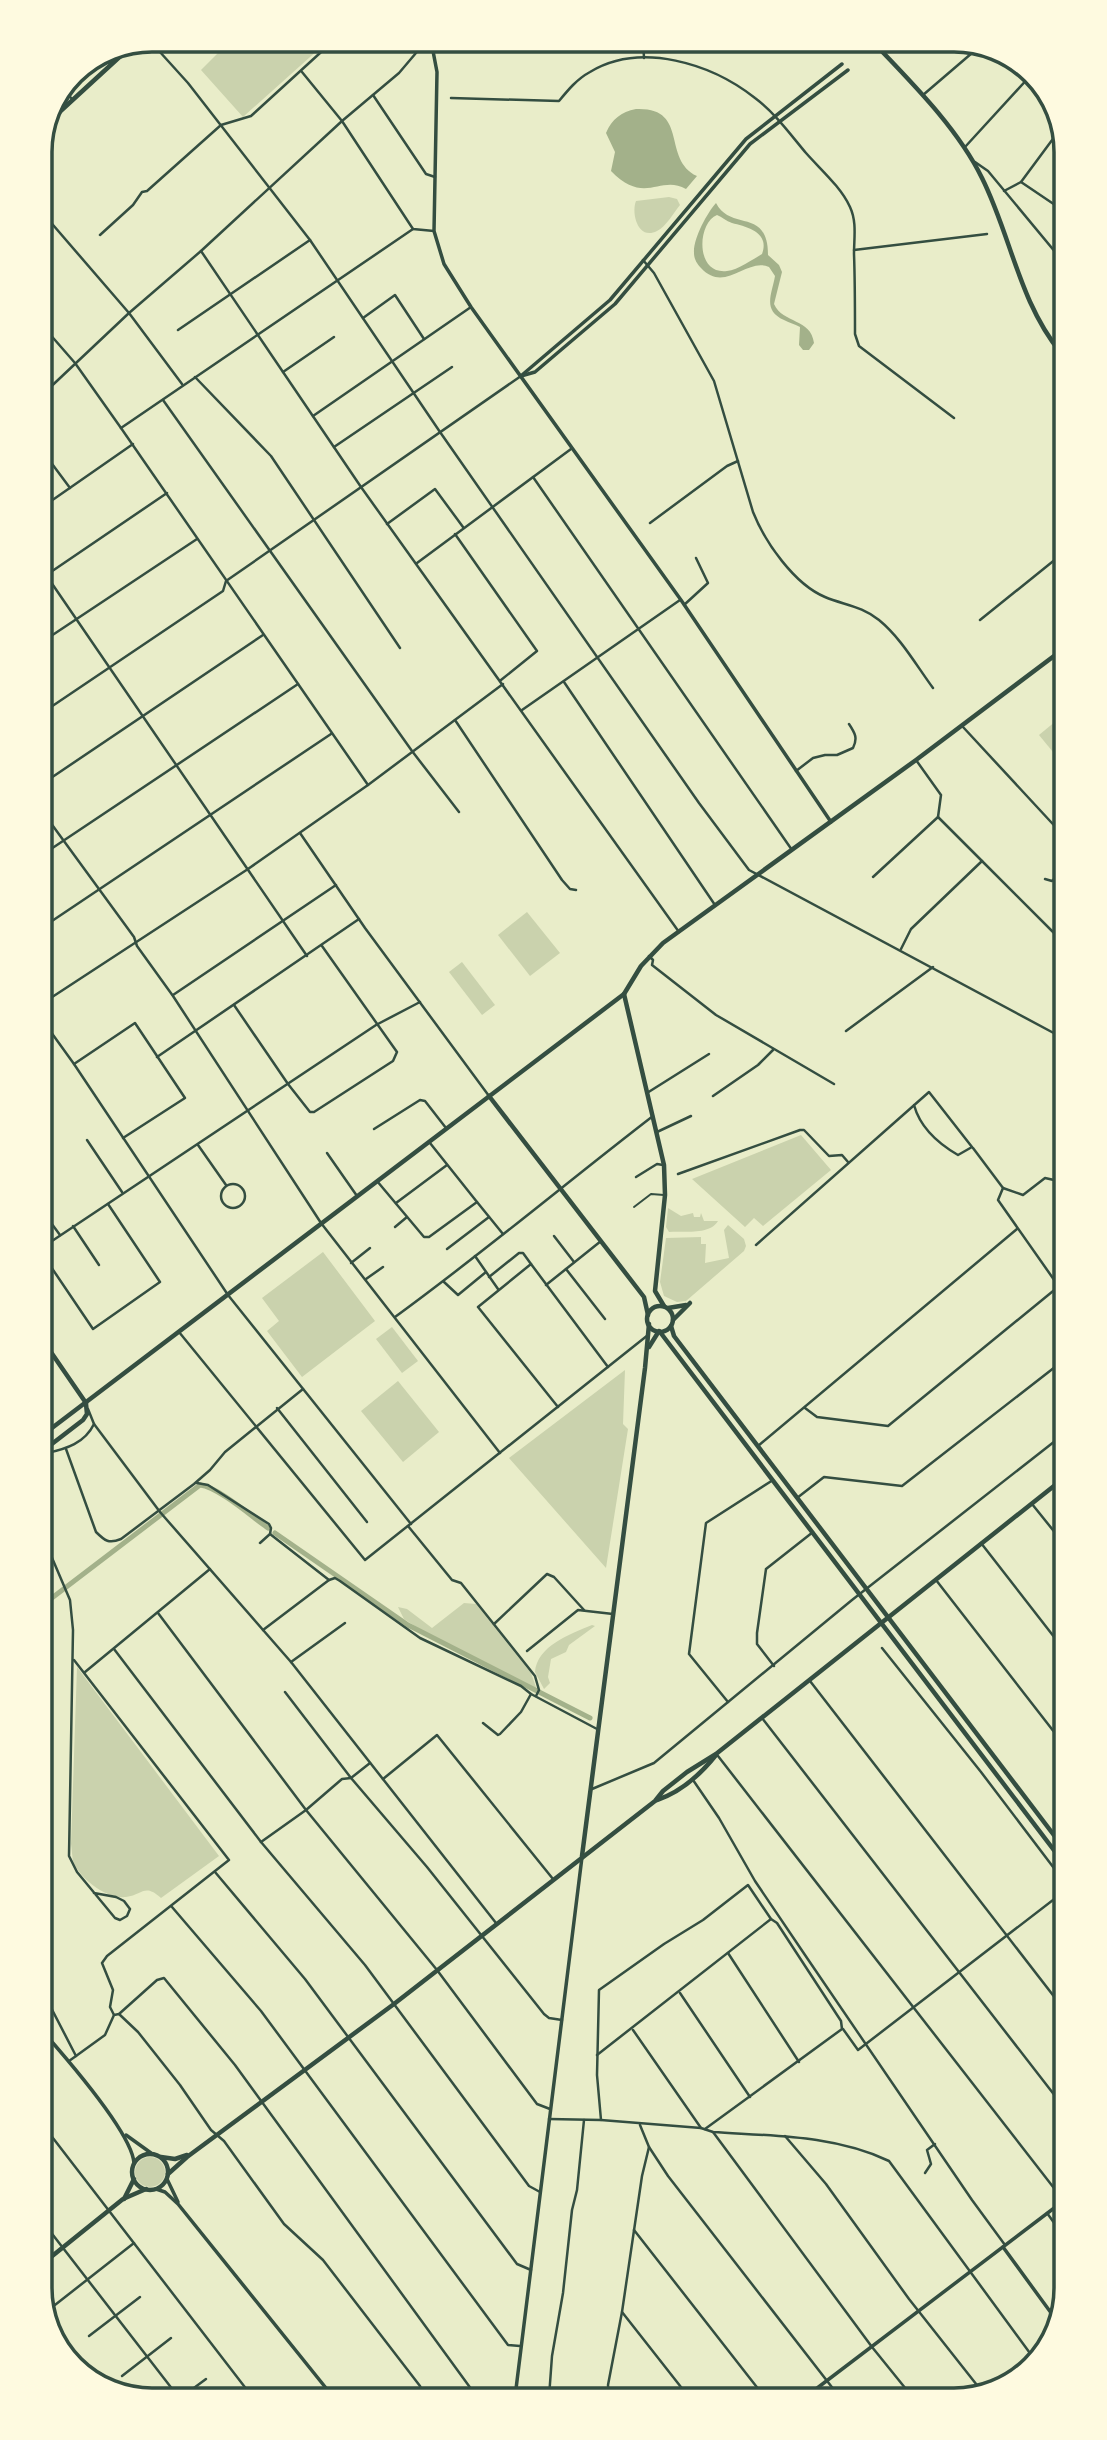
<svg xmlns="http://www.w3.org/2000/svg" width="1107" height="2440" viewBox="0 0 1107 2440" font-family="Inter,sans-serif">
<rect width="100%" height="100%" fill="#e9edc9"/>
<!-- green -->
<g fill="#cad2ad">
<path d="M220,40h109l-86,77 -42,-47 24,-24z"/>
<path d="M669,197l8,2 3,6c-6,7 -14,22 -23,26 -19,10 -26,-18 -21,-30z"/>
<path d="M1062,716v47l-23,-28z"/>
<path d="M527,912l33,41 -30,23 -32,-41z"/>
<path d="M462,962l33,43 -13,10 -33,-43z"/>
<path d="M801,1135l30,35 -68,56 -9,-8 -9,9 -53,-48z"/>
<path d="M668,1208l13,8 12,-3 1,4h6l1,-4 3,8h14c-8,14 -33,10 -49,11l-3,-5z"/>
<path d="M728,1225l16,14 2,7 -2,5 -58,50 -9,1 -13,-6 -4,-14 6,-44 35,-1v7h5l-1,19 24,-5 -5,-28z"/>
<path d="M323,1252l52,69 -73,56 -35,-46 12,-10 -17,-23z"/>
<path d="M392,1327l26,34 -16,12 -26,-34z"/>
<path d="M625,1370l-2,54 5,5 -22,139 -97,-110z"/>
<path d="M398,1381l41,51 -36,30 -42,-51z"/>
<path d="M464,1603l12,1 55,69 6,17 -116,-60 -17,-11 -6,-12 9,2 25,19z"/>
<path d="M592,1625l3,1 -26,19 -3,7 -15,7 -3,18 2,6 -6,6 -9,-17c2,-26 35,-38 57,-47z"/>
<path d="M77,1667l142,189 -58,42c-17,-15 -18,-3 -35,-1 -20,2 -46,-18 -53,-36 -1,-5 -1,-11 -2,-17z"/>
<circle cx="150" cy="2172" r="15"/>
</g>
<!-- water -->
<g fill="#a3b18a" fill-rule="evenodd">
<path d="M636,109c54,-2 25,50 61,67l-11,13c-26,-15 -41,17 -75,-18l4,-19 -9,-19c6,-14 15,-21 30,-24z"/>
<path d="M716,203c15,29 52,4 52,52l11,10 3,7 -8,32c9,20 37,14 40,39l-5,7h-6l-4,-5 1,-18c-6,-3 -10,-4 -16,-7 -22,-10 -12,-26 -9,-44l-6,-9c-22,-10 -44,27 -68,1 -4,-4 -7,-9 -7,-15 -1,-14 13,-40 22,-50zM717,215c5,2 9,6 15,8 15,4 38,9 30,31 -9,5 -24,16 -35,17 -32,4 -30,-48 -10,-56z"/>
</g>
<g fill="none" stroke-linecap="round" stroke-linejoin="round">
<!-- canal -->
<g stroke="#a3b18a" stroke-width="5">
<path d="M275,1533l133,92 182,93"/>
<path d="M44,1604l156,-119c18,2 51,31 68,43"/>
</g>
<!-- service -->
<path stroke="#344e41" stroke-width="2" d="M634,1207l17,-13 13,1"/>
<!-- minor -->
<g stroke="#344e41" stroke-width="2.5">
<path d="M643,40l1,18"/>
<path d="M150,41l38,42 122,157 130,192 259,371 50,67 314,168"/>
<path d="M302,72l40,49 71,108 21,2"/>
<path d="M65,91l7,8"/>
<path d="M373,95l53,79 9,3"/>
<path d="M923,95l56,-48"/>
<path d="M451,98l108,3c9,-11 18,-22 31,-29 51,-31 122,-8 165,26 20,15 35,36 51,55 14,16 35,34 44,54 7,15 4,31 4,47 1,27 1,54 1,80l4,12 95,72"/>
<path d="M965,147l66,-72"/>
<path d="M975,162l13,9 73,88"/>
<path d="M1021,182l40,27"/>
<path d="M1004,191l17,-9 40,-54"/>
<path d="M41,211l88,102 53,71"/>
<path d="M100,235l33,-30 9,-13 5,-1 74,-66 30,-9 80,-73"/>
<path d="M854,250l133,-16"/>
<path d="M201,251l160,236 318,445"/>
<path d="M643,260l11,13 60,108 39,131c12,30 41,72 72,85 19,8 37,9 54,23 22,18 37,45 54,68"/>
<path d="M363,318l32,-23 29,44"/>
<path d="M41,324l34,39 46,65 247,357"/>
<path d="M178,330l132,-90"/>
<path d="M283,372l51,-35"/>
<path d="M195,377l76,79 129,192"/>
<path d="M41,396l88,-83 72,-62 141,-130 57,-48 28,-33"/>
<path d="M163,400l249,351 47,61"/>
<path d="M313,416l158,-109"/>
<path d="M121,428l292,-199"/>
<path d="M334,447l118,-80"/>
<path d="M41,449l29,39"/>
<path d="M533,477l259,373"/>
<path d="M41,508l92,-64"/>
<path d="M650,523l77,-57 11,-5"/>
<path d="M387,524l48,-35 28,38"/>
<path d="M455,534l82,117 -36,29"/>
<path d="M417,563l154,-114"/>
<path d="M42,569l265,387"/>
<path d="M42,578l125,-85"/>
<path d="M684,605l24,-22 -12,-25"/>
<path d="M980,620l82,-66"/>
<path d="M42,642l155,-103"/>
<path d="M564,682l151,223"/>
<path d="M522,710l158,-110"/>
<path d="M42,713l181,-122 3,-10 295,-205"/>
<path d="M455,720l107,160 8,9 6,1"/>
<path d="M963,727l100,108"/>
<path d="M916,760l25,35 -3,22"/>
<path d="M796,771l17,-13 12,-3h12l16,-7c5,-10 2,-15 -4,-24"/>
<path d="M42,784l221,-149"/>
<path d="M42,811l92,126 3,9 36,50 148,227 179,230"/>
<path d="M300,833l65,95 124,168"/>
<path d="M42,855l256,-171"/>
<path d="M873,877l65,-60 44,44"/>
<path d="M1045,879l7,2 11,-12"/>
<path d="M43,927l288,-193"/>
<path d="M901,949l10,-20 71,-68 81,81"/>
<path d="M649,956l4,4 -1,5 64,50 118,69"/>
<path d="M173,995l163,-110"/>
<path d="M43,1003l205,-134 120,-84 135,-101"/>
<path d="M234,1005l54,79 22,28h4l79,-51 4,-9 -75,-106"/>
<path d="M43,1021l31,43 154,231 183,229"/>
<path d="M846,1031l87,-64"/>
<path d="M157,1057l202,-138"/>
<path d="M74,1064l61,-41 50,75 -62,40"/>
<path d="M647,1093l62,-39"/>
<path d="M713,1096l45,-31 15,-15"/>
<path d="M374,1129l46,-29 5,1 21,27"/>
<path d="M657,1132l34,-16"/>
<path d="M87,1140l35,52"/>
<path d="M198,1145l28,40"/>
<path d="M973,1148l30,40 -5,12 66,94"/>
<path d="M327,1153l30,43"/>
<path d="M678,1174l122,-44h4l25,26 13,-1 6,7"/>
<path d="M636,1177l21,-13 6,1"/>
<path d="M377,1181l47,56h5l48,-35 -47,-59"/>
<circle cx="233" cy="1196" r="12"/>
<path d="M1003,1188l20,7 22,-17 9,2 10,8"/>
<path d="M477,1202l26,32"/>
<path d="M396,1203l51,-38"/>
<path d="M43,1212l17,23"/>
<path d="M73,1226l26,39"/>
<path d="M395,1227l12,-10"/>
<path d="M554,1236l20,26"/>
<path d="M756,1245l173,-153 43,55 -14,8c-19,-11 -38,-28 -44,-50"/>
<path d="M43,1247l333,-222 44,-23"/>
<path d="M447,1249l42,-32"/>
<path d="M43,1255l50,74 67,-47 -52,-78"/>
<path d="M475,1256l23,33"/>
<path d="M351,1263l19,-15"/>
<path d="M566,1269l39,50"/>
<path d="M489,1277l30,-24h4l8,11"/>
<path d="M366,1279l17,-12"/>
<path d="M444,1282l14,13 28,-23"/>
<path d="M546,1285l55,-44"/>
<path d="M395,1317c88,-64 171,-134 258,-201"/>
<path d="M179,1332l186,228 283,-225"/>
<path d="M558,1407l-80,-100 53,-43 77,103"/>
<path d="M277,1408l90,114"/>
<path d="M805,1408l12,9 71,9 170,-139"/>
<path d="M88,1409l6,15 66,88 131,150 205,261"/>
<path d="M758,1446l259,-217"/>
<path d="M66,1449l30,83c9,9 13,12 25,7l73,-55 16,-14 15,-18 78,-63"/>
<path d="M44,1450l3,3c19,-4 38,-10 47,-29"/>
<path d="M197,1483l11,2 61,39 2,4 -1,6 -10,9"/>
<path d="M797,1498l27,-21 78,9 162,-126"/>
<path d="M1032,1504l33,41"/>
<path d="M408,1526l44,54 9,3 74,93 4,14 -3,6"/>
<path d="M44,1539l26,61 3,30 -4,226 8,16 38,46 5,2 7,-4 3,-7 -6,-8 -8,-4 -22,-4"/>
<path d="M981,1543l84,108"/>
<path d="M329,1580l6,-2 5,3 80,57 101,48 10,8 66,35"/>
<path d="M936,1580l129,166"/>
<path d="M158,1613l148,197 131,160 100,134 13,5"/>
<path d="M494,1624l53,-50 7,3 30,33"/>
<path d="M263,1630l66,-50 -59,-46"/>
<path d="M882,1648l99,124 85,112"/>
<path d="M114,1649l147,193 104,123 164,221 11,6"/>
<path d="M527,1651l51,-41 35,4"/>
<path d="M74,1660l155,200 -122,96 -5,7 11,27 -3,17 4,8"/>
<path d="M291,1662l54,-39"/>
<path d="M774,1666l-17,-22v-11l9,-64 47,-37"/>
<path d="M85,1672l125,-103"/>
<path d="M810,1681l256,331"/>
<path d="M285,1692l66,86 76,89 117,147 5,4 13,2"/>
<path d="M728,1702l-39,-48 17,-131 67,-43"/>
<path d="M762,1718l304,392"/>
<path d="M483,1723l15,12 2,-1 21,-22 10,-18"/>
<path d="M718,1756l346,445"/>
<path d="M383,1779l54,-44 116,144"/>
<path d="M693,1780l26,38 36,63 50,74 167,245 33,45"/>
<path d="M592,1789l62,-26 198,-163 212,-166"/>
<path d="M261,1842l45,-32 36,-31 9,-1 19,-15"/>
<path d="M215,1872l90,107 212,285 14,6"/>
<path d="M172,1907l89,104 247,334 12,1"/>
<path d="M728,1953l71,109"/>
<path d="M680,1993l70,104"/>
<path d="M45,1996l31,60 -7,5"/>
<path d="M119,2014l19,18 42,53 31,45 13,11 60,83 39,36 97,126 5,12"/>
<path d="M843,2029l15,21 208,-160"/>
<path d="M633,2030l68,98"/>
<path d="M597,2055l174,-136"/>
<path d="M76,2056l29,-21 9,-20 5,-1 38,-34 7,-2 71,87 242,332"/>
<path d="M549,2119l52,1 100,8 12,4c60,4 121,3 176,29l146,199"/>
<path d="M601,2120l-4,-45 2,-85 65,-46 39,-24 45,-35 23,34 6,4 64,98 1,8 -137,100"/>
<path d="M46,2129l208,270"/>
<path d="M713,2132l159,215 38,47"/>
<path d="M785,2136l41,48 83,115 75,95"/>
<path d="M649,2147l19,29 170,219"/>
<path d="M925,2173l6,-9 -4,-14 8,-6"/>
<path d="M1047,2213l18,25"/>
<path d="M46,2226l134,173"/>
<path d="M634,2230l129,165"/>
<path d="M46,2312l88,-69"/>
<path d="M622,2312l66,84"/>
<path d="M89,2336l51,-39"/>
<path d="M122,2376l49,-38"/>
<path d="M609,2396l-1,-11 14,-73 20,-136 7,-29 -9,-22"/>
<path d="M549,2397l3,-41 11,-63 9,-83 5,-20 7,-70"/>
<path d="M179,2399l27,-20"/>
</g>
<!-- tertiary -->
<g stroke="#344e41" stroke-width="3.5">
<path d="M427,40l6,11 4,21 -3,159 10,33 27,43 210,293 150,222"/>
<path d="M522,375l88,-75 136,-161 96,-75"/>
<path d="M521,376l14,-4 80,-68 135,-160 98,-74"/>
<path d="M46,2035c21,24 86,98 88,128"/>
<path d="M126,2135l25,18"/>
<path d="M167,2179l11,23"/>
<path d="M156,2189l9,3 13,12 156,194"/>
<path d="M1003,2247l54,74"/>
<path d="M808,2395l258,-196"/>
<path d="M515,2397l67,-540"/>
</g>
<!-- secondary -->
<g stroke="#344e41" stroke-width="4.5">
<path d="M871,40c39,41 86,87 111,138 29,58 37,124 79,175"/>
<path d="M876,45l7,-5"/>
<path d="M624,994l40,171 1,30 -10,96 9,15"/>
<path d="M489,1096l155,201 4,18"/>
<circle cx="660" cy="1319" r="13"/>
<path d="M668,1308l18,-3"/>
<path d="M673,1320l17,-17"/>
<path d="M671,1326l3,10 392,515"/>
<path d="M660,1332l406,534"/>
<path d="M44,1342l42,61"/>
<path d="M649,1347l10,-16"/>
<path d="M44,1434l580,-440 17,-28 22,-23 253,-183 146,-110"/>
<path d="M44,1450l39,-30 4,-6 -1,-10"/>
<path d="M582,1856l63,-488 4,-44"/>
</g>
<!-- primary -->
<g stroke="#344e41" stroke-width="4.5">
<path d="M53,118l73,-67"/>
<path d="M657,1800c24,-8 43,-25 59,-45"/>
<circle cx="150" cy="2172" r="18"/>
<path d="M161,2157l14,2 12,-4"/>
<path d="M168,2174l19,-17 207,-153 261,-203 8,-10 24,-19 29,-18 348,-276"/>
<path d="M124,2199l10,-20"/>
<path d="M46,2261l77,-62 23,-10"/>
</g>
</g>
<!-- crop -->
<path d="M0 0H1107V2440H0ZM152 52H954A100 100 0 0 1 1054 152V2288A100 100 0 0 1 954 2388H152A100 100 0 0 1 52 2288V152A100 100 0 0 1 152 52Z" fill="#fefae0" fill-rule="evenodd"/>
<path fill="none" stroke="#344e41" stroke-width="3.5" d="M152 52H954A100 100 0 0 1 1054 152V2288A100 100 0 0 1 954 2388H152A100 100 0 0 1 52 2288V152A100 100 0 0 1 152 52Z"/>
</svg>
